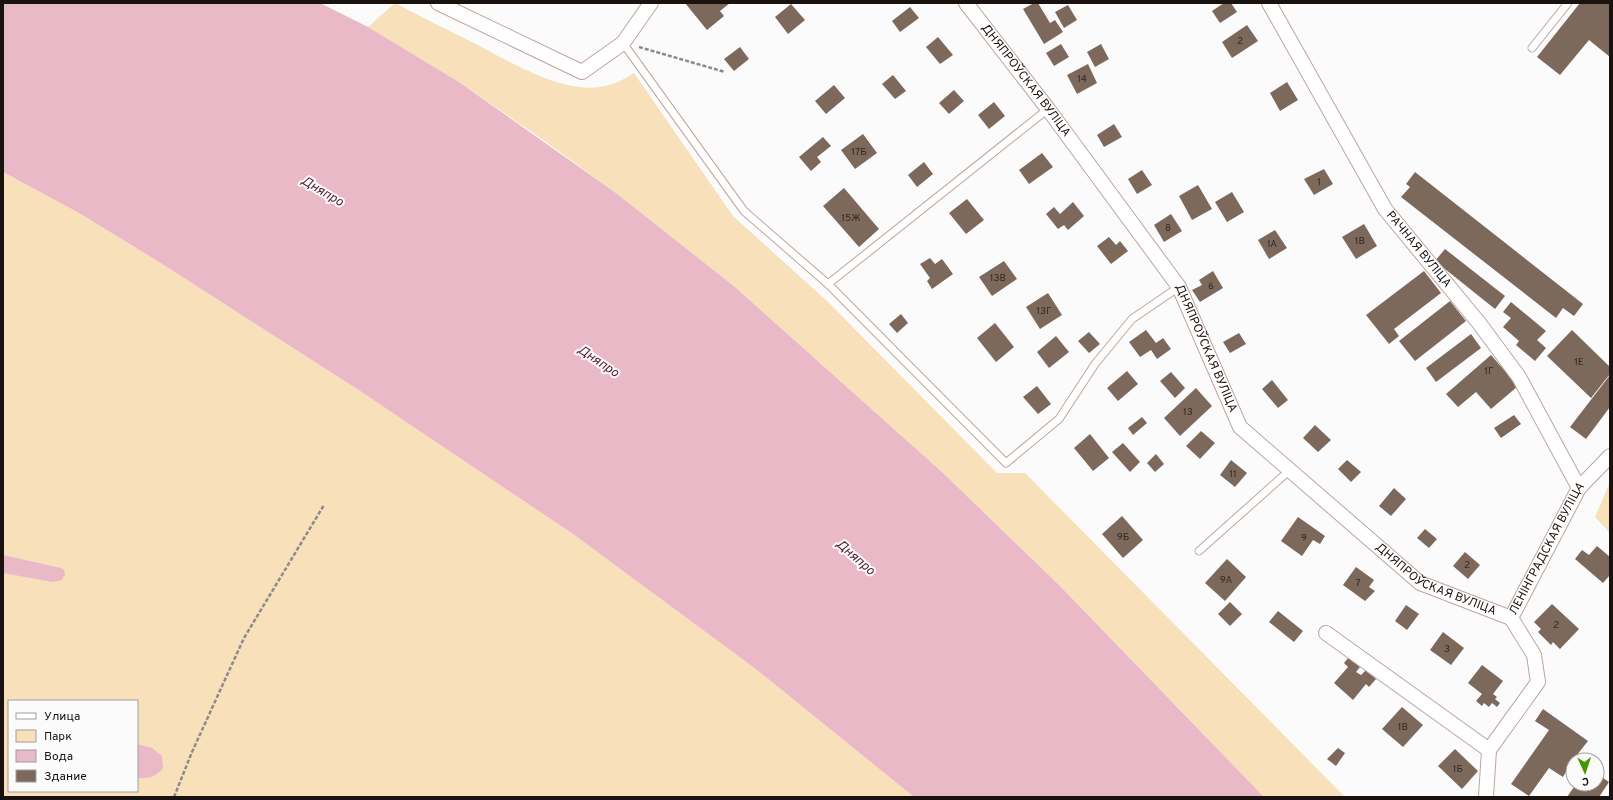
<svg xmlns="http://www.w3.org/2000/svg" width="1613" height="800" viewBox="0 0 1613 800" font-family="Overpass,sans-serif">
<rect width="100%" height="100%" fill="#fbfbfb"/>
<!-- green -->
<g fill="#f8e0bb" fill-rule="evenodd">
<path d="M395,3c27,14 54,28 81,41 34,18 85,49 124,43 13,-2 23,-7 34,-14l99,143 95,86 169,171h28l320,324h-81l-205,-212 -117,-113 -207,-185 -119,-94 -77,-56 -80,-55 -91,-55z"/>
<path d="M3,172l76,41 80,49 198,127 216,145 184,136 157,127h-911zM9,701h128v90h-128z"/>
<path d="M1610,482v51l-15,-16z"/>
</g>
<!-- water -->
<g fill="#eab9c7">
<path d="M3,3h317l48,24 91,55 157,111 119,94 207,185 117,113 205,212h-350l-157,-127 -184,-136 -216,-145 -198,-127 -80,-49 -76,-41z"/>
<path d="M3,555l58,13 3,2 1,4 -3,6 -9,2 -50,-9z"/>
<path d="M137,744l15,4 10,8 1,12c-7,9 -15,11 -26,10z"/>
</g>
<!-- building -->
<g fill="#7c695c">
<path d="M685,3h45l-10,8 4,5 -17,14z"/>
<path d="M1034,3h4l12,20 5,-3 8,12 -19,12 -21,-35z"/>
<path d="M1224,3h7l6,9 -17,11 -8,-12z"/>
<path d="M1580,3h30v54l-21,-17 -29,35 -23,-18z"/>
<path d="M791,4l14,16 -17,14 -13,-17z"/>
<path d="M1068,5l9,15 -13,8 -9,-16z"/>
<path d="M910,7l9,11 -19,14 -8,-11z"/>
<path d="M1247,25l11,16 -26,17 -10,-16z"/>
<path d="M938,37l15,18 -13,9 -14,-17z"/>
<path d="M1061,44l8,13 -15,9 -8,-13z"/>
<path d="M1101,44l8,15 -14,8 -8,-15z"/>
<path d="M740,47l9,12 -15,12 -10,-12z"/>
<path d="M1088,64l9,19 -20,11 -10,-19z"/>
<path d="M893,75l13,16 -11,8 -13,-15z"/>
<path d="M1287,82l11,18 -18,11 -10,-18z"/>
<path d="M834,85l11,13 -19,16 -11,-13z"/>
<path d="M954,90l10,11 -15,13 -10,-11z"/>
<path d="M994,102l11,14 -16,13 -11,-14z"/>
<path d="M1114,124l8,13 -18,10 -7,-12z"/>
<path d="M863,134l14,19 -22,16 -14,-19z"/>
<path d="M823,137l8,9 -14,11 4,5 -10,9 -12,-14z"/>
<path d="M1042,153l11,14 -24,17 -10,-14z"/>
<path d="M924,162l9,12 -16,13 -9,-12z"/>
<path d="M1324,169l9,15 -19,11 -10,-16z"/>
<path d="M1142,170l10,15 -15,9 -9,-15z"/>
<path d="M1415,172l168,132 -9,12 -11,-8 -7,10 -155,-121 9,-10 -4,-3z"/>
<path d="M1198,185l14,24 -20,11 -13,-24z"/>
<path d="M844,188l35,41 -20,18 -36,-41z"/>
<path d="M1232,192l12,20 -17,10 -12,-20z"/>
<path d="M967,199l17,21 -18,14 -17,-21z"/>
<path d="M1073,202l11,14 -16,14 -4,-5 -6,4 -12,-15 8,-7 6,7z"/>
<path d="M1171,214l11,17 -18,11 -10,-17z"/>
<path d="M1364,224l13,22 -21,13 -14,-22z"/>
<path d="M1275,230l12,18 -18,11 -11,-19z"/>
<path d="M1109,237l7,8 4,-4 8,10 -17,13 -14,-18z"/>
<path d="M1445,249l60,47 -10,13 -60,-48z"/>
<path d="M930,258l5,6 7,-5 11,15 -21,15 -5,-8 3,-3 -10,-14z"/>
<path d="M1004,261l13,18 -25,17 -13,-19z"/>
<path d="M1213,271l10,17 -23,14 -8,-12 10,-5 -3,-5z"/>
<path d="M1424,271l17,22 -47,36 5,7 -10,8 -23,-29z"/>
<path d="M1048,293l14,22 -22,14 -14,-22z"/>
<path d="M1450,301l16,20 -51,40 -16,-20z"/>
<path d="M1511,302l35,29 -9,9 9,8 -11,13 -19,-16 3,-4 -16,-14 8,-9 -8,-6z"/>
<path d="M901,314l7,9 -11,10 -8,-9z"/>
<path d="M995,323l19,24 -18,15 -19,-24z"/>
<path d="M1146,330l10,13 7,-5 8,11 -14,10 -6,-9 -11,7 -11,-15z"/>
<path d="M1572,330l38,37v7l-19,24 -44,-42z"/>
<path d="M1089,332l11,12 -11,9 -11,-12z"/>
<path d="M1239,333l7,11 -16,9 -7,-11z"/>
<path d="M1471,334l10,14 -45,34 -10,-14z"/>
<path d="M1056,336l13,16 -20,16 -12,-16z"/>
<path d="M1491,355l27,31 -27,23 -15,-17 -18,15 -12,-13z"/>
<path d="M1127,371l11,13 -20,17 -11,-13z"/>
<path d="M1171,372l14,16 -10,10 -15,-17z"/>
<path d="M1610,375v32l-24,32 -16,-12z"/>
<path d="M1272,380l16,20 -10,8 -16,-19z"/>
<path d="M1037,386l14,18 -13,10 -15,-17z"/>
<path d="M1196,388l16,18 -32,30 -16,-18z"/>
<path d="M1514,415l7,9 -20,14 -7,-10z"/>
<path d="M1142,417l5,6 -14,12 -5,-7z"/>
<path d="M1315,425l16,15 -13,12 -15,-14z"/>
<path d="M1201,431l14,12 -15,16 -14,-13z"/>
<path d="M1090,434l19,24 -16,13 -19,-23z"/>
<path d="M1123,443l17,19 -10,10 -18,-20z"/>
<path d="M1156,454l8,10 -9,8 -8,-9z"/>
<path d="M1231,460l16,13 -12,14 -15,-12z"/>
<path d="M1347,460l14,12 -10,10 -13,-13z"/>
<path d="M1394,488l12,11 -15,17 -12,-10z"/>
<path d="M1122,516l21,24 -20,18 -21,-24z"/>
<path d="M1298,517l27,19 -5,8 -7,-4 -11,16 -21,-15z"/>
<path d="M1425,529l12,10 -8,9 -12,-10z"/>
<path d="M1597,546l13,11v18l-7,8 -28,-24 7,-9 7,5z"/>
<path d="M1465,552l15,13 -12,14 -15,-13z"/>
<path d="M1227,559l19,18 -21,24 -20,-18z"/>
<path d="M1356,567l18,13 -5,7 6,4 -10,10 -22,-16z"/>
<path d="M1230,602l12,12 -12,12 -12,-12z"/>
<path d="M1552,604l27,25 -19,20 -7,-7 -2,3 -13,-13 3,-3 -7,-7z"/>
<path d="M1406,605l13,9 -12,16 -12,-9z"/>
<path d="M1278,611l25,20 -9,11 -25,-20z"/>
<path d="M1443,632l21,16 -13,17 -21,-15z"/>
<path d="M1349,657l11,10 -4,5 5,3 5,-5 10,9 -7,8 -3,-3 -13,16 -19,-17 14,-16 -4,-4z"/>
<path d="M1482,665l21,16 -10,13 4,3 -2,2 5,4 -3,4 -5,-4 -3,4 -5,-4 -2,3 -6,-5 6,-7 -14,-11z"/>
<path d="M1402,707l21,18 -20,22 -21,-18z"/>
<path d="M1543,709l45,32 -15,19 -10,17 -14,-9 -20,28 -18,-12 38,-54 -14,-9z"/>
<path d="M1338,748l7,5 -9,13 -9,-7z"/>
<path d="M1455,749l23,22 -16,18 -24,-23z"/>
<path d="M1597,774l12,8 -10,15h-32l9,-13h21z"/>
</g>
<g fill="none" stroke-linecap="round" stroke-linejoin="round">
<!-- lane casing -->
<g stroke="#bea59d" stroke-width="9">
<g id="lane">
<path d="M623,43l121,168 84,73"/>
<path d="M1532,48l36,-45"/>
<path d="M1048,109l-220,175 178,179 53,-44 36,-55 37,-45 47,-32"/>
<path d="M1199,551l91,-81"/>
</g>
</g>
<!-- street casing -->
<g stroke="#bea59d" stroke-width="16">
<g id="street">
<path d="M438,3l144,69 41,-29 28,-40"/>
<path id="s1" d="M966,3l82,106 131,178 61,140 180,156 91,35"/>
<path id="s2" d="M1269,3l116,206 94,114 40,54 60,111"/>
<path id="s3" d="M1511,618l68,-130 31,-32"/>
<path d="M1326,633l163,117"/>
<path d="M1489,750l49,-68 -4,-27 -23,-37"/>
<path d="M1486,797l3,-47"/>
</g>
</g>
<!-- path -->
<g stroke="#8e8a89" stroke-width="2.5" stroke-dasharray="4 2" stroke-linecap="butt">
<path d="M639,47l86,25"/>
<path d="M174,797l18,-45 52,-114 80,-133"/>
</g>
<!-- lane -->
<use href="#lane" stroke="#fff" stroke-width="7"/>
<!-- street -->
<use href="#street" stroke="#fff" stroke-width="14"/>
</g>
<g text-anchor="middle" dominant-baseline="central" stroke-width="4" stroke-linejoin="round" paint-order="stroke">
<!-- number labels -->
<g font-size="10" fill="#322822">
<text x="1240" y="41">2</text>
<text x="1082" y="79">14</text>
<text x="859" y="152">17Б</text>
<text x="1319" y="182">1</text>
<text x="851" y="218">15Ж</text>
<text x="1168" y="228">8</text>
<text x="1360" y="241">1В</text>
<text x="1272" y="244">1А</text>
<text x="998" y="278">13В</text>
<text x="1211" y="286">6</text>
<text x="1044" y="311">13Г</text>
<text x="1579" y="362">1Е</text>
<text x="1489" y="371">1Г</text>
<text x="1188" y="412">13</text>
<text x="1233" y="474">11</text>
<text x="1123" y="537">9Б</text>
<text x="1304" y="538">9</text>
<text x="1467" y="565">2</text>
<text x="1226" y="580">9А</text>
<text x="1358" y="583">7</text>
<text x="1556" y="625">2</text>
<text x="1447" y="649">3</text>
<text x="1403" y="727">1В</text>
<text x="1458" y="769">1Б</text>
</g>
<!-- street labels -->
<g font-size="12" fill="#1a120f" stroke="#fbfbfb">
<text stroke="none"><textPath href="#s1" startOffset="98">ДНЯПРОЎСКАЯ ВУЛІЦА</textPath></text>
<text stroke="none"><textPath href="#s2" startOffset="289">РАЧНАЯ ВУЛІЦА</textPath></text>
<text stroke="none"><textPath href="#s1" startOffset="422">ДНЯПРОЎСКАЯ ВУЛІЦА</textPath></text>
<text stroke="none"><textPath href="#s3" startOffset="78">ЛЕНІНГРАДСКАЯ ВУЛІЦА</textPath></text>
<text stroke="none"><textPath href="#s1" startOffset="758">ДНЯПРОЎСКАЯ ВУЛІЦА</textPath></text>
</g>
<!-- water labels -->
<g font-size="13" font-style="italic" fill="#561c32" stroke="#fbfbfb">
<text transform="translate(322 192) rotate(31)">Дняпро</text>
<text transform="translate(598 362) rotate(34)">Дняпро</text>
<text transform="translate(855 558) rotate(41)">Дняпро</text>
</g>
</g>
<!-- border -->
<rect width="1613" height="800" fill="none" stroke="#1a120f" stroke-width="8"/>
<!-- legend -->
<rect x="8" y="700" width="130" height="92" fill="#fbfbfb" stroke="#a19e9d"/>
<rect x="16" y="713" width="20" height="6" fill="#ffffff" stroke="#a19e9d"/>
<text x="44" y="720" font-size="12" fill="#1a120f">Улица</text>
<rect x="16" y="730" width="20" height="12" fill="#f8e0bb" stroke="#a19e9d"/>
<text x="44" y="740" font-size="12" fill="#1a120f">Парк</text>
<rect x="16" y="750" width="20" height="12" fill="#eab9c7" stroke="#a19e9d"/>
<text x="44" y="760" font-size="12" fill="#1a120f">Вода</text>
<rect x="16" y="770" width="20" height="12" fill="#7c695c" stroke="#a19e9d"/>
<text x="44" y="780" font-size="12" fill="#1a120f">Здание</text>
<!-- north arrow -->
<g transform="translate(1585 772) rotate(177)"><circle r="19" fill="#fbfbfb" stroke="#a19e9d"/>
<path d="M0-3L7 15L0 10L-7 15Z" fill="#459600"/>
<text y="-6" font-size="11" font-weight="bold" text-anchor="middle" fill="#1a120f">С</text>
</g>
</svg>
